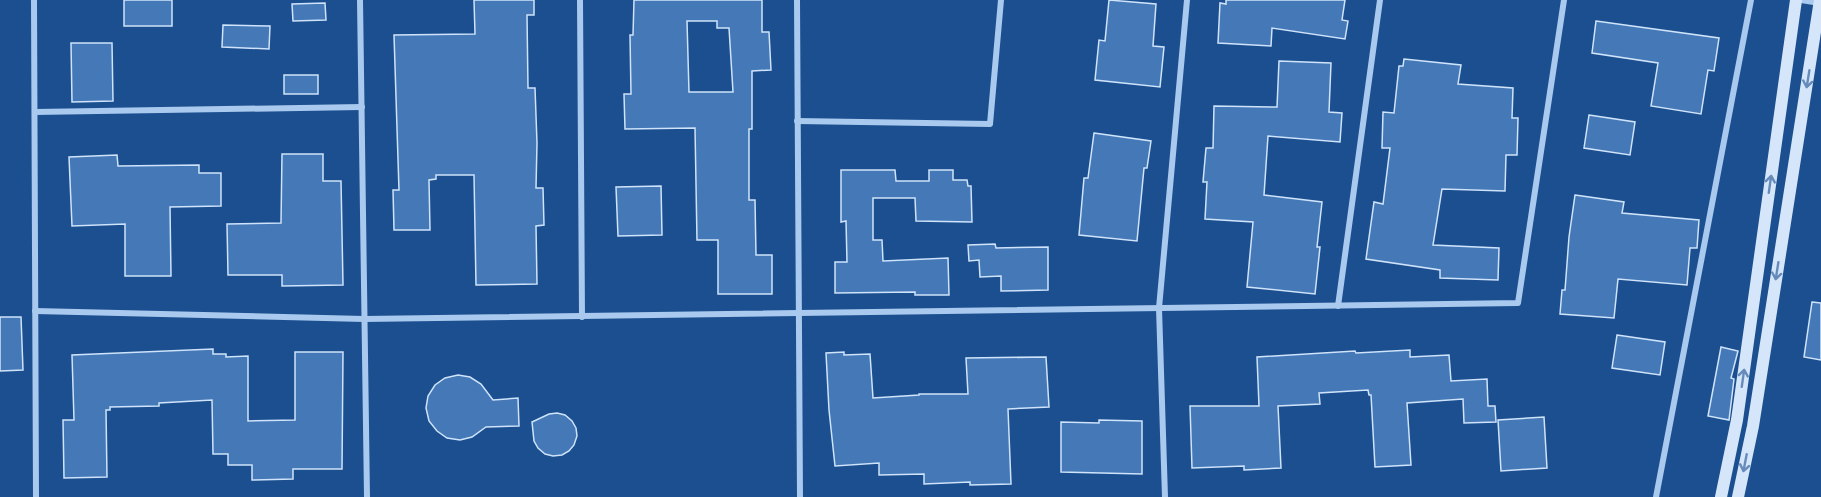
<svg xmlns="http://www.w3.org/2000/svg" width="1821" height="497" viewBox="0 0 1821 497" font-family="Cabin,sans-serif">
<rect width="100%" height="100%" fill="#1b4f8f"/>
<!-- building -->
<g fill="#4478b7" stroke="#cfe3fa" stroke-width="1.5" fill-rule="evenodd">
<rect x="124" y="0" width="48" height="26"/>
<path d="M474,0h60v15h-7l1,73h7l2,55 -1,45h7l1,37 -8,1 1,58 -61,1 -2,-110h-38v4l-7,1 1,50h-36l-1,-40h6l-5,-155 81,-1z"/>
<path d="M634,0h128v32h7l2,38 -19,1v58h-3v71h6l1,55h16v39h-54v-54h-21l-2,-112 -70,1 -1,-35h7l-1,-59h3zM687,21h30v7h12l4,64h-44z"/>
<path d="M1109,0l47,4 -3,42 11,1 -4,40 -65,-7 4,-40 6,1z"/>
<path d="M1226,0h119l-3,20 6,1 -3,18 -73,-11 -1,18 -53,-3 2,-40 6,1z"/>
<path d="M325,3l1,17 -33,1 -1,-17z"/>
<path d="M1596,21l123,17 -5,33 -6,-1 -7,44 -50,-8 7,-43 -66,-10z"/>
<path d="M223,25l47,1 -1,23 -47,-2z"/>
<path d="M71,43h41l1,58 -41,1z"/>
<path d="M1404,59l57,6 -3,19 55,4 -1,30h6l-1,37h-11l-1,36 -63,-2 -9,56 66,3 -1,32 -58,-2v-8l-74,-11 8,-57 9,2 7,-56h-8l1,-36 11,1 5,-47h4z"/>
<path d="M1279,61l52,2 -2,49 13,1 -2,29 -72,-6 -4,59 58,7 -5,45h3l-5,47 -68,-7 6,-65 -48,-3 2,-37h-4l3,-34h7l1,-42 63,1z"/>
<rect x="284" y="75" width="34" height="19"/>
<path d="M1589,115l46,7 -5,33 -46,-7z"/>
<path d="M1094,133l57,8 -4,27h-3l-7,73 -58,-6 5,-57h4z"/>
<path d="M282,154h41v27h18l2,104 -61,1v-11h-54l-1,-51 54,-1z"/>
<path d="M117,155l1,11 81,-1v8h22v33l-51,1 1,69h-46v-52l-53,2 -3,-69z"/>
<path d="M841,170h54l1,11h33v-11h24v10h14l1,6h3l1,36 -56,-1 -1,-23h-42v42h9l1,21 65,-3 1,37h-34v-3l-80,1v-31h12l-1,-41 -5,1z"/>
<path d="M661,186l1,49 -44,1 -2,-49z"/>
<path d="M1575,195l49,7 -2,11 77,7 -2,28h-7l-3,37 -69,-6 -4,39 -54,-4 2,-24h3l4,-53z"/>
<path d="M995,244l1,4 52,-1v43l-47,1v-15l-21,1 -1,-17 -10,1 -1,-16z"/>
<path d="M1812,302l9,1v57l-17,-3z"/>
<path d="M0,317h21l2,53 -23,1z"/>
<path d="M1617,335l48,7 -5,33 -48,-7z"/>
<path d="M1721,347l17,4 -7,27 3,1 -5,41 -21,-4z"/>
<path d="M213,349v5h13v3l22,-1v65l47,-1v-68h48l-1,117h-49v10l-41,1v-15h-24v-11h-15l-1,-54 -53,3v3l-49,1v3h-4l1,67 -43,1 -1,-58h11l-2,-65z"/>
<path d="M1410,350v7l39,-2 2,26 36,-2 1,27h7l1,16 -32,1 -1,-24 -56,4 4,62 -36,2 -4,-72h-2l-1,-5 -49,3 1,11 -42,2 3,62 -37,2v-4l-52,2 -2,-62h69l-2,-49 98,-6 1,2z"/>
<path d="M844,352v3l26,-1 3,44 46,-3v-1h49l-2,-36 80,-1 3,50 -41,2 3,75 -41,1v-3l-46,2v-10l-45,1v-12l-44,3 -6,-56 -3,-57z"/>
<path d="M458,375l12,2 11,7 12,16 25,-2 1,28 -33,1 -14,10 -12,3 -13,-2 -10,-7 -8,-10 -3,-13 2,-12 7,-11 10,-7z"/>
<path d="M557,413l8,2 7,6 4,7 1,8 -3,9 -5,6 -7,4 -9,1 -8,-2 -7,-6 -4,-7 -2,-19 17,-8z"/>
<path d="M1544,417l3,51 -46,3 -3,-51z"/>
<path d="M1099,420l43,1v53l-81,-2v-50l38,1z"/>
</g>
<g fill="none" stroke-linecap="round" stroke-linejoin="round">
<!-- street -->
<g stroke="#a9c9ee" stroke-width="6">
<path d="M34,0l2,497"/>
<path d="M360,0l7,497"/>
<path d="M580,0l2,317"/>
<path d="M797,0l3,497"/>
<path d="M1801,0l19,3"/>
<path d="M35,112l327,-5"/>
<path d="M797,121l193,3 11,-124"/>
<path d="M1338,306l42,-306"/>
<path d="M35,311l329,8 1154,-16 46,-303"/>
<path d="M1165,497l-6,-189 28,-308"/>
<path d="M1656,497l95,-497"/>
</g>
<!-- secondary -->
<g stroke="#d6e6fa" stroke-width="12">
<path d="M1721,497l16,-77 59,-420"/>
<path d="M1738,497l15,-71 67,-426"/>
</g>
</g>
<!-- one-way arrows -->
<defs><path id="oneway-shaft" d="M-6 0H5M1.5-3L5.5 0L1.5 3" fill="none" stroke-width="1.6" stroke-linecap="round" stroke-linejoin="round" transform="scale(1.5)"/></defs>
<g stroke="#668bba">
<use href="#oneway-shaft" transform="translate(1808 79) rotate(99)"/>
<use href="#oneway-shaft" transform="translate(1770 184) rotate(-82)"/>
<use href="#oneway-shaft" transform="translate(1777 271) rotate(99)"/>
<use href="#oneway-shaft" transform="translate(1743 378) rotate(-82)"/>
<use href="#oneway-shaft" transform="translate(1745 463) rotate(101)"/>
</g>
</svg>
